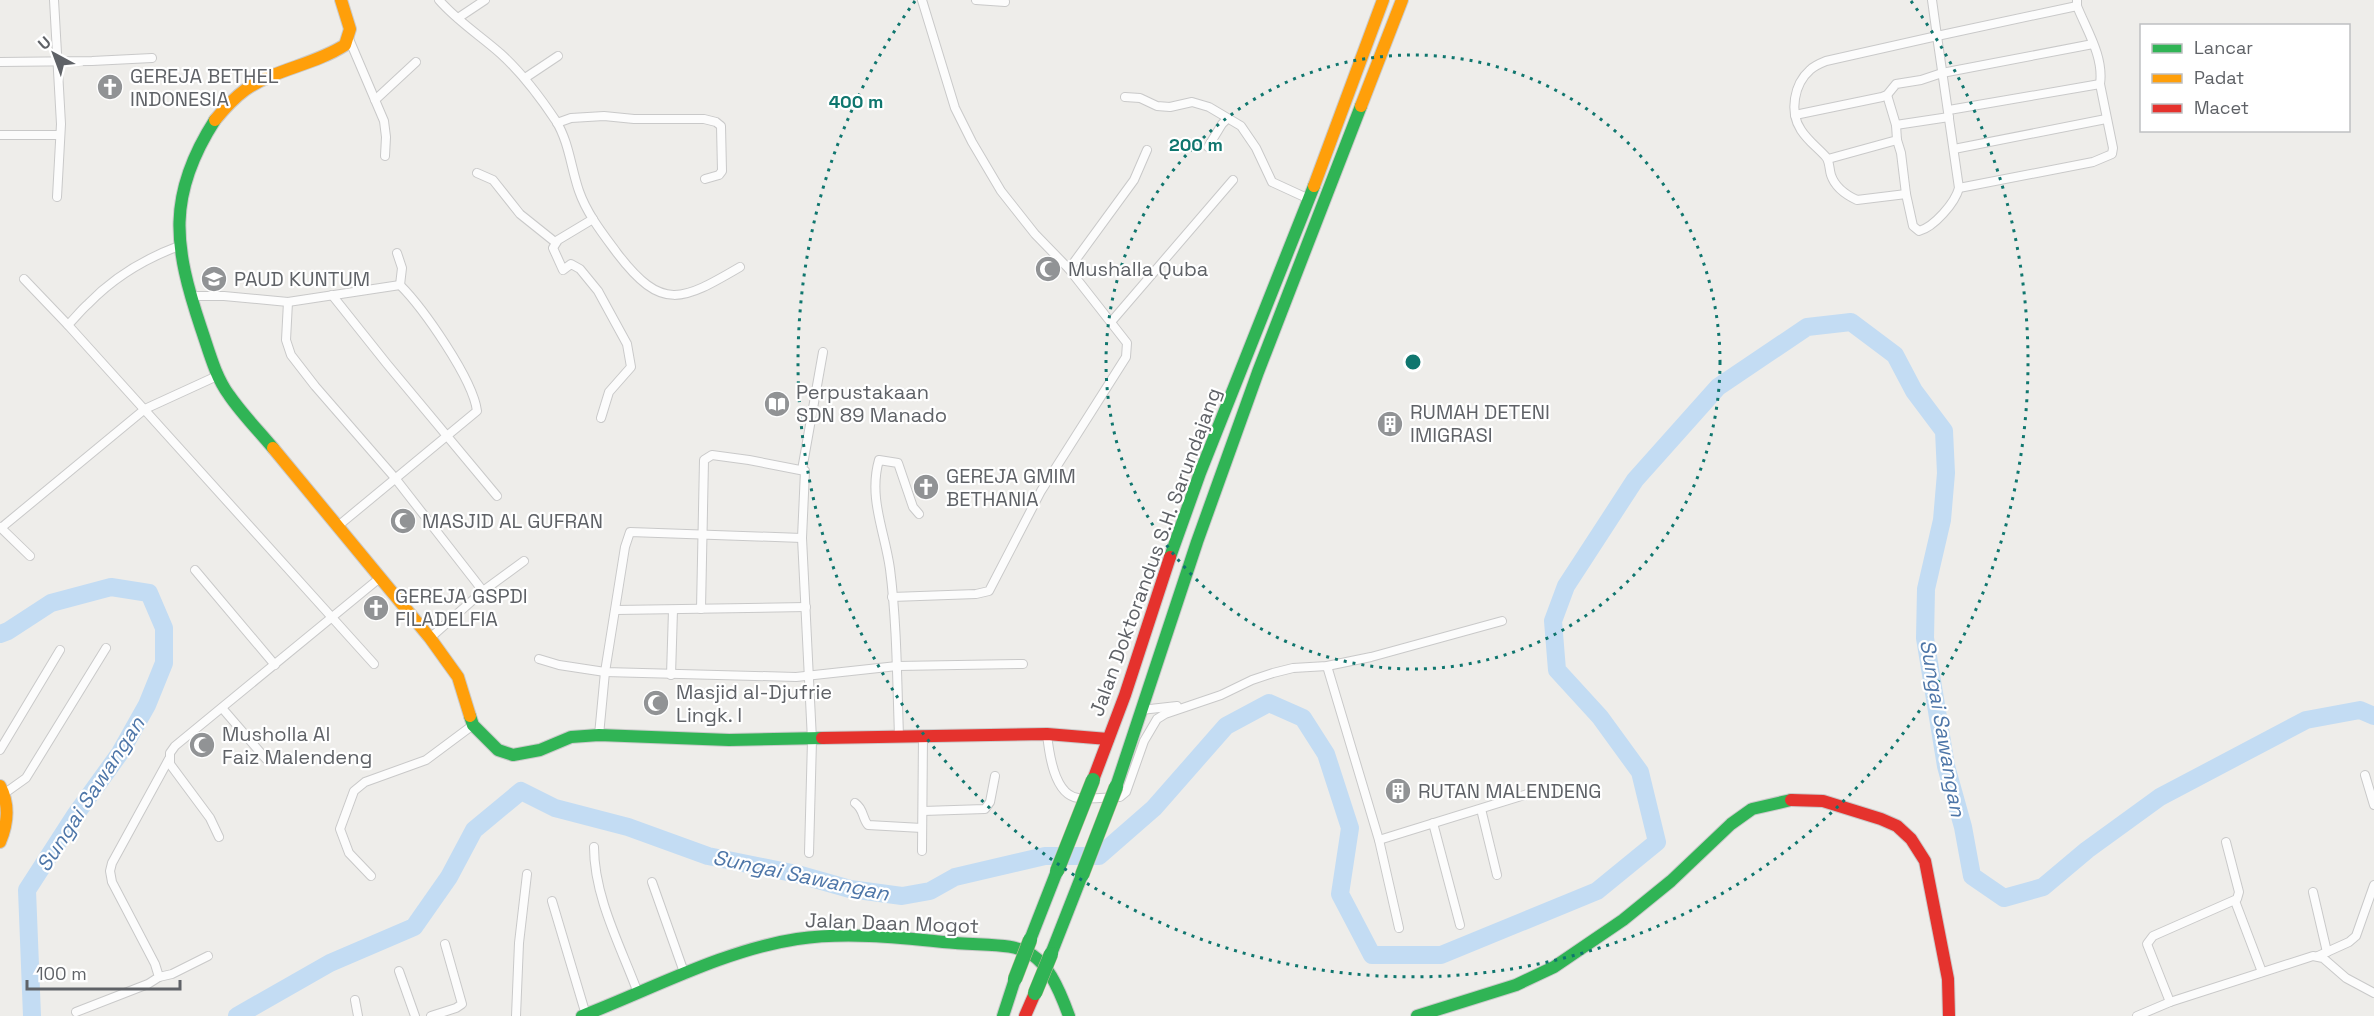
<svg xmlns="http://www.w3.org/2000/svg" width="2374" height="1016" viewBox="0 0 2374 1016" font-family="'Space Grotesk',sans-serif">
<rect width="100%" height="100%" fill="#eeedea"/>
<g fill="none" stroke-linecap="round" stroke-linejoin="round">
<!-- river -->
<g stroke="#c3dcf3" stroke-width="18">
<path d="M0,634l8,-3 43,-28 60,-16 38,6 15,35v35l-17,42 -27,48 -44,61 -49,76 5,126"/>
<path d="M237,1016l93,-53 84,-36 35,-50 25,-47 47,-39 34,17 73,19 80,29 89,18 53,15 52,7 28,-5 25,-14 90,-21h54l55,-48 72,-82 43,-23 34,15 23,36 24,74 -10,66 32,61h69l156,-64 60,-49 -17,-70 -40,-55 -43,-47 -4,-49 13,-35 69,-106 83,-93 89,-60 44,-5 44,33 19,36 30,40 2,42 -4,47 -16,69 -1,49 21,128 17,61 9,49 32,22 39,-11 44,-37 73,-53 146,-77 54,-10 14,6"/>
</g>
<!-- street casing -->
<g stroke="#c9c9c9" stroke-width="10">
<g id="street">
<path d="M54,0l7,124 -4,73"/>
<path d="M439,0c18,21 42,36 62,54 22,20 39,43 55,67 13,21 15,47 23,70 8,23 24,43 38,62 45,59 65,48 123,14"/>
<path d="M976,0l29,2"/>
<path d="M1932,0l5,36 140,-30"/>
<path d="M458,18l27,-18"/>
<path d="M1937,36l22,152c-4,15 -25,39 -40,43l-6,-5 -7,-32 -49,6c-11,-5 -22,-13 -26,-25 -2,-6 -1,-13 -5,-18 -8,-9 -18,-16 -25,-27 -12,-18 -7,-46 9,-60 4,-4 11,-7 16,-9z"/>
<path d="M349,39l35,82 2,16 -1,19"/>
<path d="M0,62l92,-1 60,-3"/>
<path d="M525,78l33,-22"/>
<path d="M1125,97l15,1 17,8 13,1 22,-5 17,5 32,19 15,22 16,34 37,17"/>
<path d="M375,100l41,-38"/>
<path d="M1949,110l151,-26"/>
<path d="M1795,115l87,-18 5,-2 9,-11 25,-4 21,-7 151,-29"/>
<path d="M557,123l14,-5 33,-2 30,3h70l12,3 5,4 1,45 -3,4 -14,4"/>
<path d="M1896,125l53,-8"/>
<path d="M0,135h59"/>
<path d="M1897,140l4,13 5,41"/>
<path d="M1208,147l14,-23 5,-5"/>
<path d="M1954,149l152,-30"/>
<path d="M1828,159l69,-19 -1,-15 -9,-30"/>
<path d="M477,173l16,7 27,34 35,28"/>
<path d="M1959,188l134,-26 19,-8 1,-6 -13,-64c4,-27 -13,-53 -23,-78v-6"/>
<path d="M593,219l-35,21 -5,8 10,22 8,-6 9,5 18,22 29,53 4,23 -22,25 -8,26"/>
<path d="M179,246c-35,13 -65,31 -91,58 -7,6 -13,14 -20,21l306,339"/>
<path d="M397,253l5,15 -2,17"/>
<path d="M1069,269l65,-89 13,-30"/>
<path d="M24,279l44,46"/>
<path d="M332,295l55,69 110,132"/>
<path d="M191,296h33l64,6 112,-17"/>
<path d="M288,302l-2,38 5,15 24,31 80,92 88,113 -53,47"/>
<path d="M1111,322l122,-142"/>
<path d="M802,470l21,-118"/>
<path d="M338,526l139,-115c-4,-32 -54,-103 -77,-126"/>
<path d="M0,527l30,29"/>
<path d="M1,528l144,-119 72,-33"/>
<path d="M195,570l80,95"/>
<path d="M483,591l41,-30"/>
<path d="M892,597l84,-3 13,-3 52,-100 85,-134 1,-14 -58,-74 -34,-35 -34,-43 -29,-49 -17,-34 -33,-108"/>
<path d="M701,609l3,-149 8,-5 37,5 56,11 -3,67 10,202 -3,113"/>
<path d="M616,610l190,-3"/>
<path d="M539,659l20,6 46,7 191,5 101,-11 126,-2"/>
<path d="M1327,666l52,174 171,-53"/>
<path d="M671,675l2,-65"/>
<path d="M222,708l44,51"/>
<path d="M1141,710l36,-4"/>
<path d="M1047,734c2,19 7,61 31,64 13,2 29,-1 42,-1l6,-5 18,-51 13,-22 8,-5 56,-19 31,-15 21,-7 20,-5 34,-2 44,-9 131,-36"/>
<path d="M599,735l6,-63 20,-125 5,-15 172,6"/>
<path d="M899,736c-2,-55 -2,-112 -9,-167 -5,-37 -22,-71 -11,-109l19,3 15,44 6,7"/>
<path d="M0,750l60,-100"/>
<path d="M2365,775l9,30"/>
<path d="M5,793l21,-15 80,-130"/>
<path d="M855,803c9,6 7,15 13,22l54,3"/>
<path d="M1481,809l16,66"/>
<path d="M923,811l62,-2 5,-7 5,-26"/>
<path d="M1433,823l27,102"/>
<path d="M219,837l-9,-19 -40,-54v-11l5,-7 206,-169"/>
<path d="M1379,840l20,88"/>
<path d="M594,847c0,50 27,100 44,146"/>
<path d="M922,851l1,-115"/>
<path d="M371,876l-22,-23 -9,-24 14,-38 11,-9 61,-22 47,-35"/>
<path d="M652,882l33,93"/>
<path d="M2313,892l14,60"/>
<path d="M552,901l34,114"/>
<path d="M2235,901l27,71"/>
<path d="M2318,956l31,-14 7,-6 18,-51"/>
<path d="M399,971l16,45"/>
<path d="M159,977l13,-3 36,-18"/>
<path d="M355,1000l3,16"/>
<path d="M2170,1002l-23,-58 6,-8 84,-37 2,-7 -13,-50"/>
<path d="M76,1012l72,-28 11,-7 -4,-13 -43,-82 -2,-11 2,-8 57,-104"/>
<path d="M431,1016l25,-8 6,-4 -17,-60"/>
<path d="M516,1016l3,-73 8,-69"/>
<path d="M2137,1016l33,-14 143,-46 10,2 23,20 28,15"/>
</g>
</g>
<!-- fast casing -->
<g stroke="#cacaca" stroke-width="14">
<g id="fast">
<path d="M215,120c-49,76 -41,127 -14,208 8,23 14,48 28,67 13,19 29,35 44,53"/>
<path d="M1170,557l30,-84 114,-287"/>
<path d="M470,716l3,9 25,25 15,5 27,-5 31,-13 28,-2 130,5 93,-2"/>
<path d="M1116,787l81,-245 61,-170 103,-266"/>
<path d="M1030,940l27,-69"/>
<path d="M1051,954l31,-79"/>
<path d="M582,1016c68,-26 142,-66 215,-77 47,-7 98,-2 146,3 77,7 96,-9 126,74"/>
<path d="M1003,1016l12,-37"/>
<path d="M1417,1016l99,-31 38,-18 69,-47 48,-39 60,-57 21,-15 39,-9"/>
</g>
</g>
<!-- slow casing -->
<g stroke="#cacaca" stroke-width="14">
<g id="slow">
<path d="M1361,106l41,-106"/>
<path d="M215,120c9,-11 19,-22 30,-30 30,-21 69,-25 100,-45l5,-16 -9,-29"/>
<path d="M1314,186l69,-186"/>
<path d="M273,448l157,190 28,39 12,39"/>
<path d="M0,786c10,19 8,37 0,56"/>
</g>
</g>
<!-- jam casing -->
<g stroke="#cacaca" stroke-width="14">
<g id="jam">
<path d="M822,738l225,-4 61,5"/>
<path d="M1093,780l32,-85 45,-138"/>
<path d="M1791,800l32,1 58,18 16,7 14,13 14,22 23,118 1,37"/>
<path d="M1025,1016l10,-23"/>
</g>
</g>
<!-- street -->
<use href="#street" stroke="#fcfcfc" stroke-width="8"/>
<!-- fast -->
<use href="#fast" stroke="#30b455" stroke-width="12"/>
<!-- slow -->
<use href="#slow" stroke="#ff9f0a" stroke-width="12"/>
<!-- jam -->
<use href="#jam" stroke="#e5322d" stroke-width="12"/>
<!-- fast-bridge casing -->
<g stroke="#c3b89a" stroke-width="15" stroke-linecap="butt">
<g id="fast-bridge">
<path d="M1057,871l36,-91"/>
<path d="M1082,875l34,-88"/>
<path d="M1015,979l15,-39"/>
<path d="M1035,993l16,-39"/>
</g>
</g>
<!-- fast-bridge -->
<use href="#fast-bridge" stroke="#30b455" stroke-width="14"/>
</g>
<!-- distance rings -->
<g fill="none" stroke="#0f766e" stroke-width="3" stroke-dasharray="3 6">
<circle cx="1413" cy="362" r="307"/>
<path d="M1911 1A615 615 0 1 1 915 1"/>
</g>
<!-- icons -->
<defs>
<g id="church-disc" transform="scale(1.35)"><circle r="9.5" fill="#919395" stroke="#fff"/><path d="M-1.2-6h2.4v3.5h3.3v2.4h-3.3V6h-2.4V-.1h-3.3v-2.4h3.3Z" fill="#fff"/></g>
<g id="mosque-disc" transform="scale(1.35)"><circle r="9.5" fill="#919395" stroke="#fff"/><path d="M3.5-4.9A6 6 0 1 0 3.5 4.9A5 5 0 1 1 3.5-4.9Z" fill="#fff"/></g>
<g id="school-disc" transform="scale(1.35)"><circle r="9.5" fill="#919395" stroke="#fff"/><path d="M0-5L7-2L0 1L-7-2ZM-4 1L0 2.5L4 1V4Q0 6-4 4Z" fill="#fff"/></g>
<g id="library-disc" transform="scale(1.35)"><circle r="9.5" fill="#919395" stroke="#fff"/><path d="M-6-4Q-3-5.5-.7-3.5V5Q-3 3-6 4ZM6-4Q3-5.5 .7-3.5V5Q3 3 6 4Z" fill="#fff"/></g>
<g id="building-disc" transform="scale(1.35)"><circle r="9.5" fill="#919395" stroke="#fff"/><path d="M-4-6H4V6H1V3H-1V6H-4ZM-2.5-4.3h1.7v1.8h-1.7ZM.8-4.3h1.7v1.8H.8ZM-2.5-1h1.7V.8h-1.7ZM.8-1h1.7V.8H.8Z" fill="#fff"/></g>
</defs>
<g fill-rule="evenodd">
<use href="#church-disc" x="110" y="87"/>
<use href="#mosque-disc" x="1048" y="269"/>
<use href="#school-disc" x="214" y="279"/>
<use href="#library-disc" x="777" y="404"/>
<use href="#building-disc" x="1390" y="424"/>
<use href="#church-disc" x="926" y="487"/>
<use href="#mosque-disc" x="403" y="521"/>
<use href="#church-disc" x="376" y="608"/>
<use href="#mosque-disc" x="656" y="703"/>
<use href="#mosque-disc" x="202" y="745"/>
<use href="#building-disc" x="1398" y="791"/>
</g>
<g text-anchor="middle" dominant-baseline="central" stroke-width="4.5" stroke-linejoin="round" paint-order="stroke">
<!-- poi labels -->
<g font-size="20" fill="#5f6267" stroke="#fff" text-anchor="start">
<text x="130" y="76">GEREJA BETHEL<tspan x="130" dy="23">INDONESIA</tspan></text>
<text x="1068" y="269">Mushalla Quba</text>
<text x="234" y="279">PAUD KUNTUM</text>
<text x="796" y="392">Perpustakaan<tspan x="796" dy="23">SDN 89 Manado</tspan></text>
<text x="1410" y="412">RUMAH DETENI<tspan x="1410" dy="23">IMIGRASI</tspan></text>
<text x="946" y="476">GEREJA GMIM<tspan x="946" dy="23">BETHANIA</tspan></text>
<text x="422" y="521">MASJID AL GUFRAN</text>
<text x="395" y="596">GEREJA GSPDI<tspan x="395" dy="23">FILADELFIA</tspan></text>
<text x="676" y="692">Masjid al-Djufrie<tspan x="676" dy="23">Lingk. I</tspan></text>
<text x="222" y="734">Musholla Al<tspan x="222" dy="23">Faiz Malendeng</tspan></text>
<text x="1418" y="791">RUTAN MALENDENG</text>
</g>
<!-- street labels -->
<g font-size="20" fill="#5f6267" stroke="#fff">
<text transform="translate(1155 552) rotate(-70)">Jalan Doktorandus S.H. Sarundajang</text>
<text transform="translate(892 923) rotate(2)">Jalan Daan Mogot</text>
</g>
<!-- water labels -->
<g font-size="21" font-style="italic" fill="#4e76a8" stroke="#fff">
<text transform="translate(1943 728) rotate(80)">Sungai Sawangan</text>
<text transform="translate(90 794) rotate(-57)">Sungai Sawangan</text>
<text transform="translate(801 875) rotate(12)">Sungai Sawangan</text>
</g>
</g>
<circle cx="1413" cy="362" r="9" fill="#0f766e" stroke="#fff" stroke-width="3"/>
<g font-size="18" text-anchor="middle" font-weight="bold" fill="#0f766e" stroke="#fff" stroke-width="4.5" stroke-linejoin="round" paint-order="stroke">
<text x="856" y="108">400 m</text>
<text x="1196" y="151">200 m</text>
</g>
<!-- legend -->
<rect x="2140" y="24" width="210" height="108" fill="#ffffff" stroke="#bfc0c2" stroke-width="1.5"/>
<rect x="2152" y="44" width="30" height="9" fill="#30b455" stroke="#bfc0c2" stroke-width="1.5"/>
<text x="2194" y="54" font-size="18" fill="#5f6267">Lancar</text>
<rect x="2152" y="74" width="30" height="9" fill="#ff9f0a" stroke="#bfc0c2" stroke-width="1.5"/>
<text x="2194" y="84" font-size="18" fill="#5f6267">Padat</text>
<rect x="2152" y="104" width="30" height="9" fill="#e5322d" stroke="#bfc0c2" stroke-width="1.5"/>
<text x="2194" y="114" font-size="18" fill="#5f6267">Macet</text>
<!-- north arrow -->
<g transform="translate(54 54) rotate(319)" stroke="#ffffff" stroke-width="4.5" paint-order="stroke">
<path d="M0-4.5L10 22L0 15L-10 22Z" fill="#5f6267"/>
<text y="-9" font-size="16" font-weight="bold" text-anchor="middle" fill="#5f6267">U</text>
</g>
<!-- scale -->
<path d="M27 980v9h153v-9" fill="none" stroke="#5f6267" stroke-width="3"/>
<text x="36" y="980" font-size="18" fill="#5f6267" stroke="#ffffff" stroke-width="4.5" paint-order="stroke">100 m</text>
</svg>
